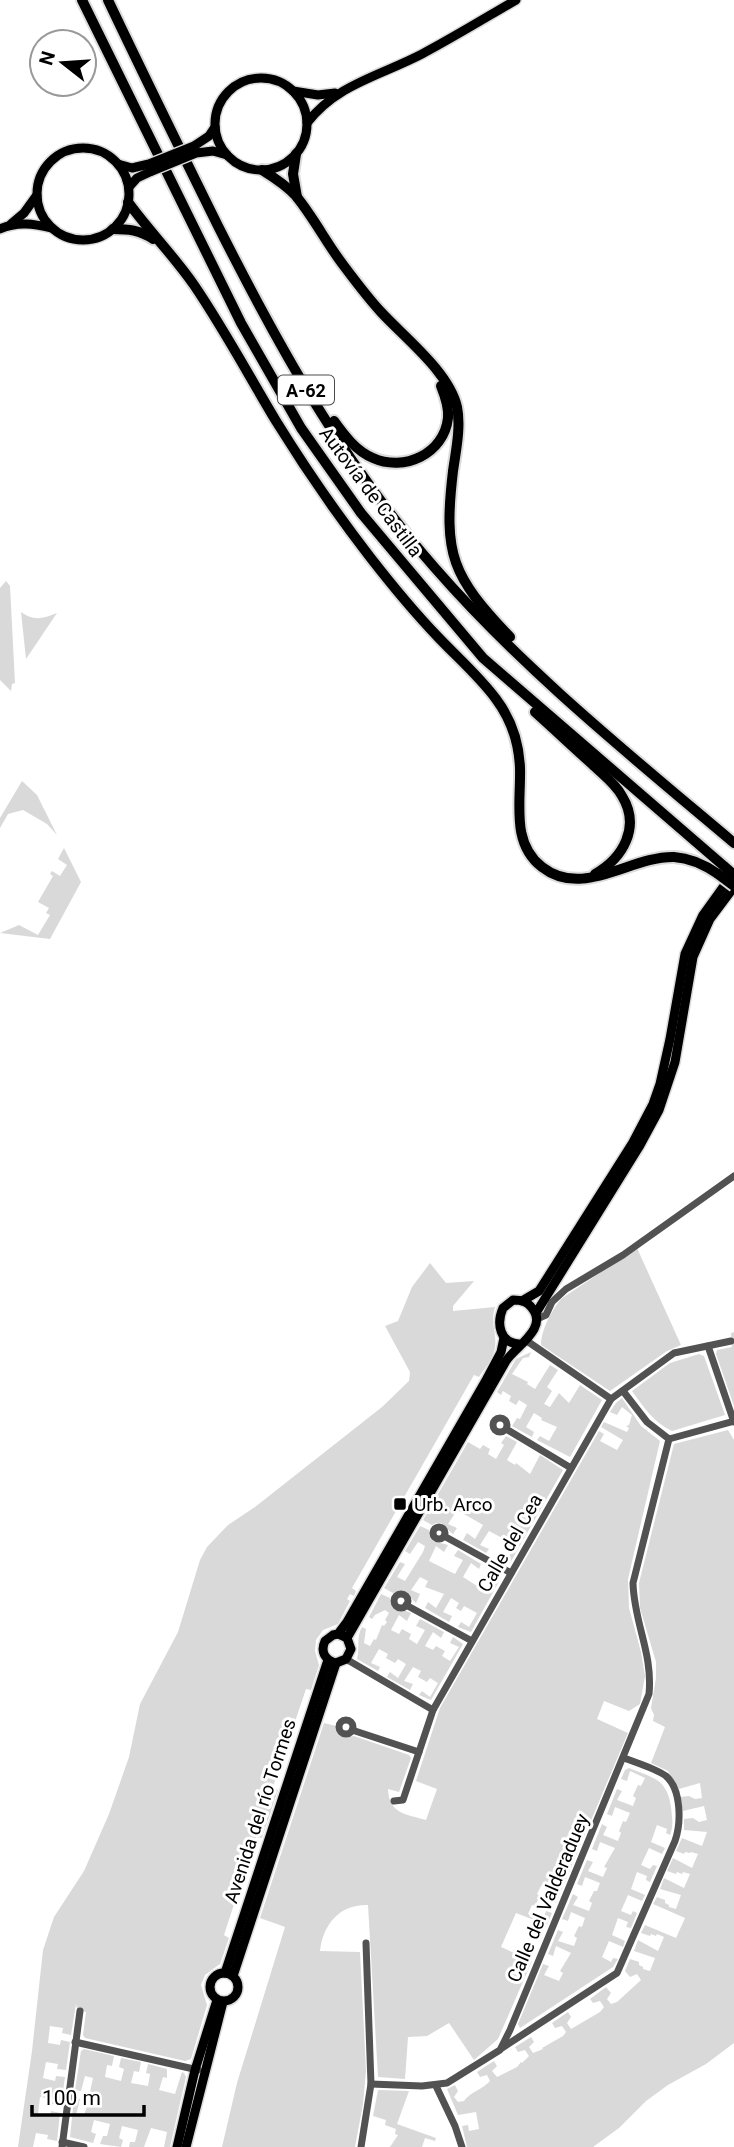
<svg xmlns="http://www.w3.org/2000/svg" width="734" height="2147" viewBox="0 0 734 2147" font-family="Roboto,sans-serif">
<rect width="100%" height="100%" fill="#fff"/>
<!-- green -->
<g fill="#d9d9d9">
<path d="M6,581l4,5 5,97 -3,1 -1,7 -11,-11v-92z"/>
<path d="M21,612c12,9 22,7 36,1l-31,46z"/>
<path d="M22,781l15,14 20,40 -10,-11 -24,-14 -15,4 -8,14v-10z"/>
<path d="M64,848l17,34 -31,57 -50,-6 19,-8 19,10 12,-20 -4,-2 3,-5 -11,-6 15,-26 -3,-2 2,-3 8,5 7,-11 -9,-6z"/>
<path d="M637,1248l44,97 -14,6 -57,40 -69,-46c0,-15 11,-35 20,-46z"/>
<path d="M430,1263l16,20 28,-2 -21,25v5l42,-4c-5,18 2,25 0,40 -1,10 -10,21 -16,30l-5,-2 -122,213 4,3 -2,5 -4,-2 -3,5 3,2 -12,23 -15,6 -7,10 -1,11 4,14 -8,25 -5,-1 -33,98 5,3 -16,48 -6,-1 -32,98 5,3 -9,26 -15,11 -4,10 6,20 -16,54 -6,2 -100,-23 -2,-3 3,-23 -9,-3 -1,-5 -5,31 -9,-2 1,-5 -13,-2 -2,17 12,2 1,-5 9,2 -4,28 -9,-1 1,-5 -12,-2 -3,16 12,3 1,-5 9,1 -4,28 -9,-1 1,-5 -13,-2 -2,17 12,2 1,-5 9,2 -3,28 -10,-2 1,-4 -12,-2 -3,14h-15l14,-96 11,-101 11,-33 30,-46 25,-57 20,-57 11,-53 38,-72 22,-72 7,-13 21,-22 27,-18 127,-100 27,-26 1,-9 -25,-46 13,-5 14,-34z"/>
<path d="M734,1332v74l-18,-52 1,-4 15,-3 -1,-14z"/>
<path d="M531,1352l-2,5 -6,1 -11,16 16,8 -1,2 8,5 15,-24 8,5 -11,17 5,4 -8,13 6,3 9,-14 10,10 11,-18 22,15 -32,57 -33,-17 3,-4 9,5 8,-14 -16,-7 1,-2 -8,-5 -8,14 8,5 -2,5 -20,-11 5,-8 3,1 7,-14 -8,-5 -3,5 -7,-4 2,-5 -8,-5 -2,4 -4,-3 19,-33z"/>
<path d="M699,1354l5,2 21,59 -53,16c-18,-8 -29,-25 -40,-40l38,-28z"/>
<path d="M622,1398l19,28 19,15 -32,138 1,29 12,44 4,24 -5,28 -11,7 -25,-10 -7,18 31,14 -72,170 -5,-3 4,-8 -14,-6 -4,8 3,2 -5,10 -3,-1 -4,9 15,6 3,-9 6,2 -5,12 -31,-12 -15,34 31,14 -34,78 -24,21 -25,-37 -22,13 -19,1 -3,42 -27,-2 -10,-172c-28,-1 -45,19 -48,46l40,1 6,119 -3,33 -8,43h-133l15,-64 48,-156 -25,-9 64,-195 12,3 1,6 6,5 11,-1 55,19 2,3 -12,34 -11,-3c1,25 18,25 38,31l11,-31 -21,-8 24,-73 159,-277 5,3 -4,7 17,9 6,-10 -22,-13 3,-5 23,10 2,-4 -3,-2 3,-1 3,-10 -10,-8 -5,8 -7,-3 6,-9z"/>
<path d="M728,1430l6,10v603l-28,21 -38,21 -22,16 -27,27 -26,19h-126l-5,-21 6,-1 1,6 10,-2 -3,-17 -18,3 -11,-26 8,-4 3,6 -4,6 4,5 6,-1c7,-10 18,-11 26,-20l-3,-6 -7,2 -3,-5 17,-11 3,5 -5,5 5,6 20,-10 4,-5 1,1 7,-7 -4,-6 -7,2 -3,-5 16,-10 3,5 -5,5 4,6 10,-4 -1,-1 21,-12 3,-4 -4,-6 -7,2 -3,-5 16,-11 3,5 -4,6 4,6 29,-17 4,-5 -4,-6 -7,2 -3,-4 16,-12 5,6 -4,6 4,5 6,-2 24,-22 -4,-6 -7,3 -5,-6 5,-12 9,3v3l4,2v2l7,2 5,-13 -21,-7 4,-11 20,11 6,-14 -7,-3 -1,2 -5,-2 -1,2 -9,-3 4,-8 31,13 9,-20 -32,-14 4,-7 8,3v3l4,2v2l7,2 5,-14 -21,-6 4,-11 20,10 6,-14 -7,-2 -1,2 -5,-2 -1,2 -9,-3 6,-13 19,10 6,-14 -7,-2 -1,1 -5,-1 -1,2 -8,-3 6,-13 20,8 5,-14 -23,-2v-11l9,-1 6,4 8,-2 -3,-14 -21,5 -3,-14 9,-1 6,3 7,-1 -2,-15 -21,6 -11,-18 -17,-8 14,-36 -12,-6 1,-6 -3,-7 5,-30v-16l-16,-54 -1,-25 35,-139z"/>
<path d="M506,1436l11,6 -10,18 8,5 1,-2 14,11 10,-19 23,15 -53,93 -3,2 -11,-6 3,-5 8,6 8,-15 -26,-14 -9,14 9,4 -3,4 -23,-13 4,-7 8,6 8,-14 -26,-15 -9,14 9,4 -4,6c-8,-5 -9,-16 -21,-9l-9,-5 45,-78 12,7 3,-4 7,4 -2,5 8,5 8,-14 -3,-2z"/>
<path d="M420,1526l9,4 4,11 15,4 -4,7 -8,-6 -7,15 26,13 8,-14 -9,-4 4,-6 23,14 -2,5 -8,-6 -8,14 25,16 9,-14 -9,-4 3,-6 11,7 -31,56 -13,-5 3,-5 8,5 8,-14 -13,-7 -3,5 -5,-3 3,-5 -8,-5 -8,14 9,4 -3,6 -24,-14 3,-6 8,6 8,-14 -19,-7 3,-6 -8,-4 -9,13 9,4 -4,9 -12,-12 -11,2 -9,-5 16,-26 5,2 -8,13 8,4 18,-29 2,-6 -7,-4 -8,12 -5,-3z"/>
<path d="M381,1594l9,4c0,15 12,10 21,15l-4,8 -8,-6 -8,15 8,4 3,-5 9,5 -2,5 8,5 8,-14 -9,-4 4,-7 24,13 -3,6 -8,-6 -8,14 8,4 3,-4 9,5 -3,5 8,5 9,-14 -9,-4 3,-6 10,7 -32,56 -12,-5 3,-4 8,6 8,-14 -8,-5 -3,4 -9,-5 3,-6 -8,-4 -9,14 9,3 -3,6 -23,-13 3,-5 8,6 8,-14 -8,-5 -3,4 -9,-5 2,-4 -9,-5 -8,14 9,4 -2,4 -21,-12c3,-11 -1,-22 5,-32l4,2 -2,14 6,3 4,-7 2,1 6,-15 2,1 3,-4 -2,-2 4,-7 -4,-3 -10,5 -3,4 -3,-2z"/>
<path d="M629,1768c25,10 38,11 42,39 1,11 3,18 -1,28l-4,-2 1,-4 -10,-4 -6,17 14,6 -3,6 -13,-6 -8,17 9,4 3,-4 4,1 -7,16 -4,-2 1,-4 -10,-4 -6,17 14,6 -3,6 -14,-6 -7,16 10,4 2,-4 4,2 -6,15 -5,-1 2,-5 -10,-4 -6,17 13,6 -2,6 -14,-6 -7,16 9,5 2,-4 5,1 -5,8 -93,61 -2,-4 25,-60 6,2 -5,9 15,6 4,-8 -3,-2 11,-18 -15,-7 -3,10 -5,-2 10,-24 5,2 -5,9 16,5 3,-8 -3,-2 5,-10 3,1 3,-9 -14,-6 -3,9 -6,-2 11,-25 5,3 -5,8 16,6 3,-8 -3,-2 5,-10h3l3,-8 -15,-6 -3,9 -5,-2 10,-24 6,2 -5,9 15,6 4,-9 -3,-1 11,-19 -15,-6 -3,9 -5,-2 10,-25 5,3 -4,8 15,6 3,-8 -2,-2 4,-10 3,1 4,-9 -15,-6 -3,9 -5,-2 10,-25 5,2 -5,9 16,6 3,-8 -3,-2 5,-11 3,1 4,-8 -15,-7 -3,10 -6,-2 4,-9z"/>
<path d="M84,2049l30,7 -2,10 -5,-1 -2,12 16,4 3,-12 -5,-2 2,-9 20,4 -2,10 -5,-1 -3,12 17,3 2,-12 -4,-1 2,-9 19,5v9l-4,-1 -4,13 16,4 7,-22 2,1 2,4 -16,70h-6l3,-15 -16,-4 -7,19h-15l1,-5h5l3,-12 -16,-4 -3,12 4,2 -2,7 -21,-3 3,-8h4l3,-12 -16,-4 -3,12 5,2 -3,9 -23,-6 4,-39 6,1 -4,16 8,1 4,-14 -4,-2 2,-8h4l3,-14 -8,-2 -4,15 -6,-1 6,-39z"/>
<path d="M378,2090l31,1 -12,33 39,14 -1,3 -10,-3 -3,9h-32l8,-12 -3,-1 1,-5 -11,-4 1,-5 -13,-4z"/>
</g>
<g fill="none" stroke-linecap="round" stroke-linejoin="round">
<!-- major casing -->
<g stroke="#dbdbdb" stroke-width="12">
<g id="major">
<circle cx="261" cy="124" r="46"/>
<path d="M293,91l25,4 17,-2"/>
<path d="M307,123c30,-39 73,-47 115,-69 32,-17 63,-36 94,-54"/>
<path d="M194,146l15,-10 6,-9"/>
<circle cx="83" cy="194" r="46"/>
<path d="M196,153l17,-2 14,4"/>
<path d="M118,164l14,4 17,-4"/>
<path d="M129,187l8,-9 15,-7"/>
<path d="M11,224l13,-11 13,-18"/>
<path d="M0,229c18,-8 34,-5 52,-1"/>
<path d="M522,1301l17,-10 93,-147 21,-40 7,-20 10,-45 15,-85 18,-39 28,-39"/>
<path d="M536,1313l103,-166 20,-37 16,-48 18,-105 17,-38 24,-32"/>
<path d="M338,1634l9,4 4,11 -5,10 -10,4c-11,-3 -16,-11 -11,-22l8,-6 5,-1 9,-12 138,-240 16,-30 3,-14"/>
<path d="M347,1638l159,-277c9,-14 43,-33 26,-53 -5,-7 -11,-8 -19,-8l-10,8c-7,16 -3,35 16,36"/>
<circle cx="224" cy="1987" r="14"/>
<path d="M225,1973l103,-313"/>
<path d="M233,1976l103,-313"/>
<path d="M177,2147l18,-77 22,-70"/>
<path d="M186,2147l37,-145"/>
</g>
</g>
<!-- highway casing -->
<g stroke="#dbdbdb" stroke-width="14">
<g id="highway">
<path d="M82,0l159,323 60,105 60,85 122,145 242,209"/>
<path d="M108,0c36,76 73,151 110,226 61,121 127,240 217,342 89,102 196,188 299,275"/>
<path d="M296,154l-3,20 4,23"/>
<path d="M262,170c13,8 24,15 34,26 18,22 31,48 48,70 12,16 24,32 37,46 24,26 68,60 76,95 4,20 -1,43 -4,64 -10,84 -1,105 57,166"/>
<path d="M128,202c21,29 46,54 66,83 30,44 55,91 82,136 29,47 60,92 94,136 21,27 44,55 68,80 20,21 42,40 58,62 15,20 23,45 24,69 1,35 -9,75 22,99 41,32 88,-11 132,-10 16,1 31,8 44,17"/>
<path d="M113,229c15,0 27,1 40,10"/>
<path d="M334,421c10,14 22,30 39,37 31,14 71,-4 75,-40 1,-11 -3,-22 -7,-32"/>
<path d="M535,712c19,17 38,35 57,52 10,10 23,19 30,32 19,31 1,62 -27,78"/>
</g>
</g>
<!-- minor -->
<g stroke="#525252" stroke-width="7">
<path d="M537,1319l9,-4 6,-13 14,-13 57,-34 111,-79"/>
<path d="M527,1341l84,58"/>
<path d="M708,1346l26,76"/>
<path d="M623,1391l24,31 22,17"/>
<circle cx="500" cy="1425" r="7"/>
<path d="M506,1429l65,39"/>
<path d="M669,1439l65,-18"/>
<circle cx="439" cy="1533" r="6"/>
<path d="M444,1536l67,37"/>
<circle cx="401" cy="1601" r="7"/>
<path d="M406,1605l66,36"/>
<path d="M346,1659l87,51"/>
<circle cx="346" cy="1727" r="7"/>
<path d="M352,1730l67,22"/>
<path d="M394,1801l9,-1 30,-90 178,-311 63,-46 57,-12"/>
<path d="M75,2042l123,28"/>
<path d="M502,2048l115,-75 58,-132c6,-17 7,-51 -9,-65 -11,-8 -29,-13 -42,-18"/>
<path d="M371,2084l51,2 25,-3 53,-33 10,-20 139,-336c4,-41 -15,-71 -16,-111l36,-144"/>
<path d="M436,2086l19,40 7,21"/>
<path d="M62,2142l22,5"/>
<path d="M62,2147l18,-136"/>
<path d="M361,2147l10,-63 -5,-141"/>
</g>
<!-- major -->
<use href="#major" stroke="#000" stroke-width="9"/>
<!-- highway -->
<use href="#highway" stroke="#000" stroke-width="10"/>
<!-- major-bridge casing -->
<g stroke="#dbdbdb" stroke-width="12" stroke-linecap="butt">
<g id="major-bridge">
<path d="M149,164l45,-18"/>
<path d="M152,171l44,-18"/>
</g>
</g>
<!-- highway-bridge casing -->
<g stroke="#dbdbdb" stroke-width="14" stroke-linecap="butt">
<g id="highway-bridge">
<path d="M725,867l9,8"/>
<path d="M718,874l16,12"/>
</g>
</g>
<!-- major-bridge -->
<use href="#major-bridge" stroke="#000" stroke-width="9"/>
<!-- highway-bridge -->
<use href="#highway-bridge" stroke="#000" stroke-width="10"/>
</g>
<!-- markers -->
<rect fill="#000" stroke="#fff" stroke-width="2.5" x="393" y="1497" width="14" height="14" rx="3.5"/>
<g text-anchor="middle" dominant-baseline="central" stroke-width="6" stroke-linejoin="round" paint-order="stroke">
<!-- shield labels -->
<rect fill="#fff" stroke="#4c4c4c" stroke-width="2" x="278" y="375.5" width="56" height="29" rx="5"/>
<g font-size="18" font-weight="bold" fill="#000">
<text x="306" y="390">A-62</text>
</g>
<!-- street labels -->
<g font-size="19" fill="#000" stroke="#fff">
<text transform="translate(371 492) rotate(53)">Autovía de Castilla</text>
<text transform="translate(510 1543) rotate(-60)">Calle del Cea</text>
<text transform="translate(260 1811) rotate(-72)">Avenida del río Tormes</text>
<text transform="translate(548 1898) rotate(-67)">Calle del Valderaduey</text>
</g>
<!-- poi labels -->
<g font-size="19" fill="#000" stroke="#fff" text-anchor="start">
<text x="414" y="1504">Urb. Arco</text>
</g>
</g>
<!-- north arrow -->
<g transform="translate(63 63) rotate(287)"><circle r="33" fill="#ffffff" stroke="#999999" stroke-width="2"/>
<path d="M0-5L12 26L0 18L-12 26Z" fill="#000000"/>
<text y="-10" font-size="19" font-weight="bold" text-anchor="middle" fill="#000000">N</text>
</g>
<!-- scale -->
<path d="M32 2105v10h112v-10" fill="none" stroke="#000000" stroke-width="3.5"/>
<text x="42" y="2105" font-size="21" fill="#000000" stroke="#ffffff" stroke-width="5" paint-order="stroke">100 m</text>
</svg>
